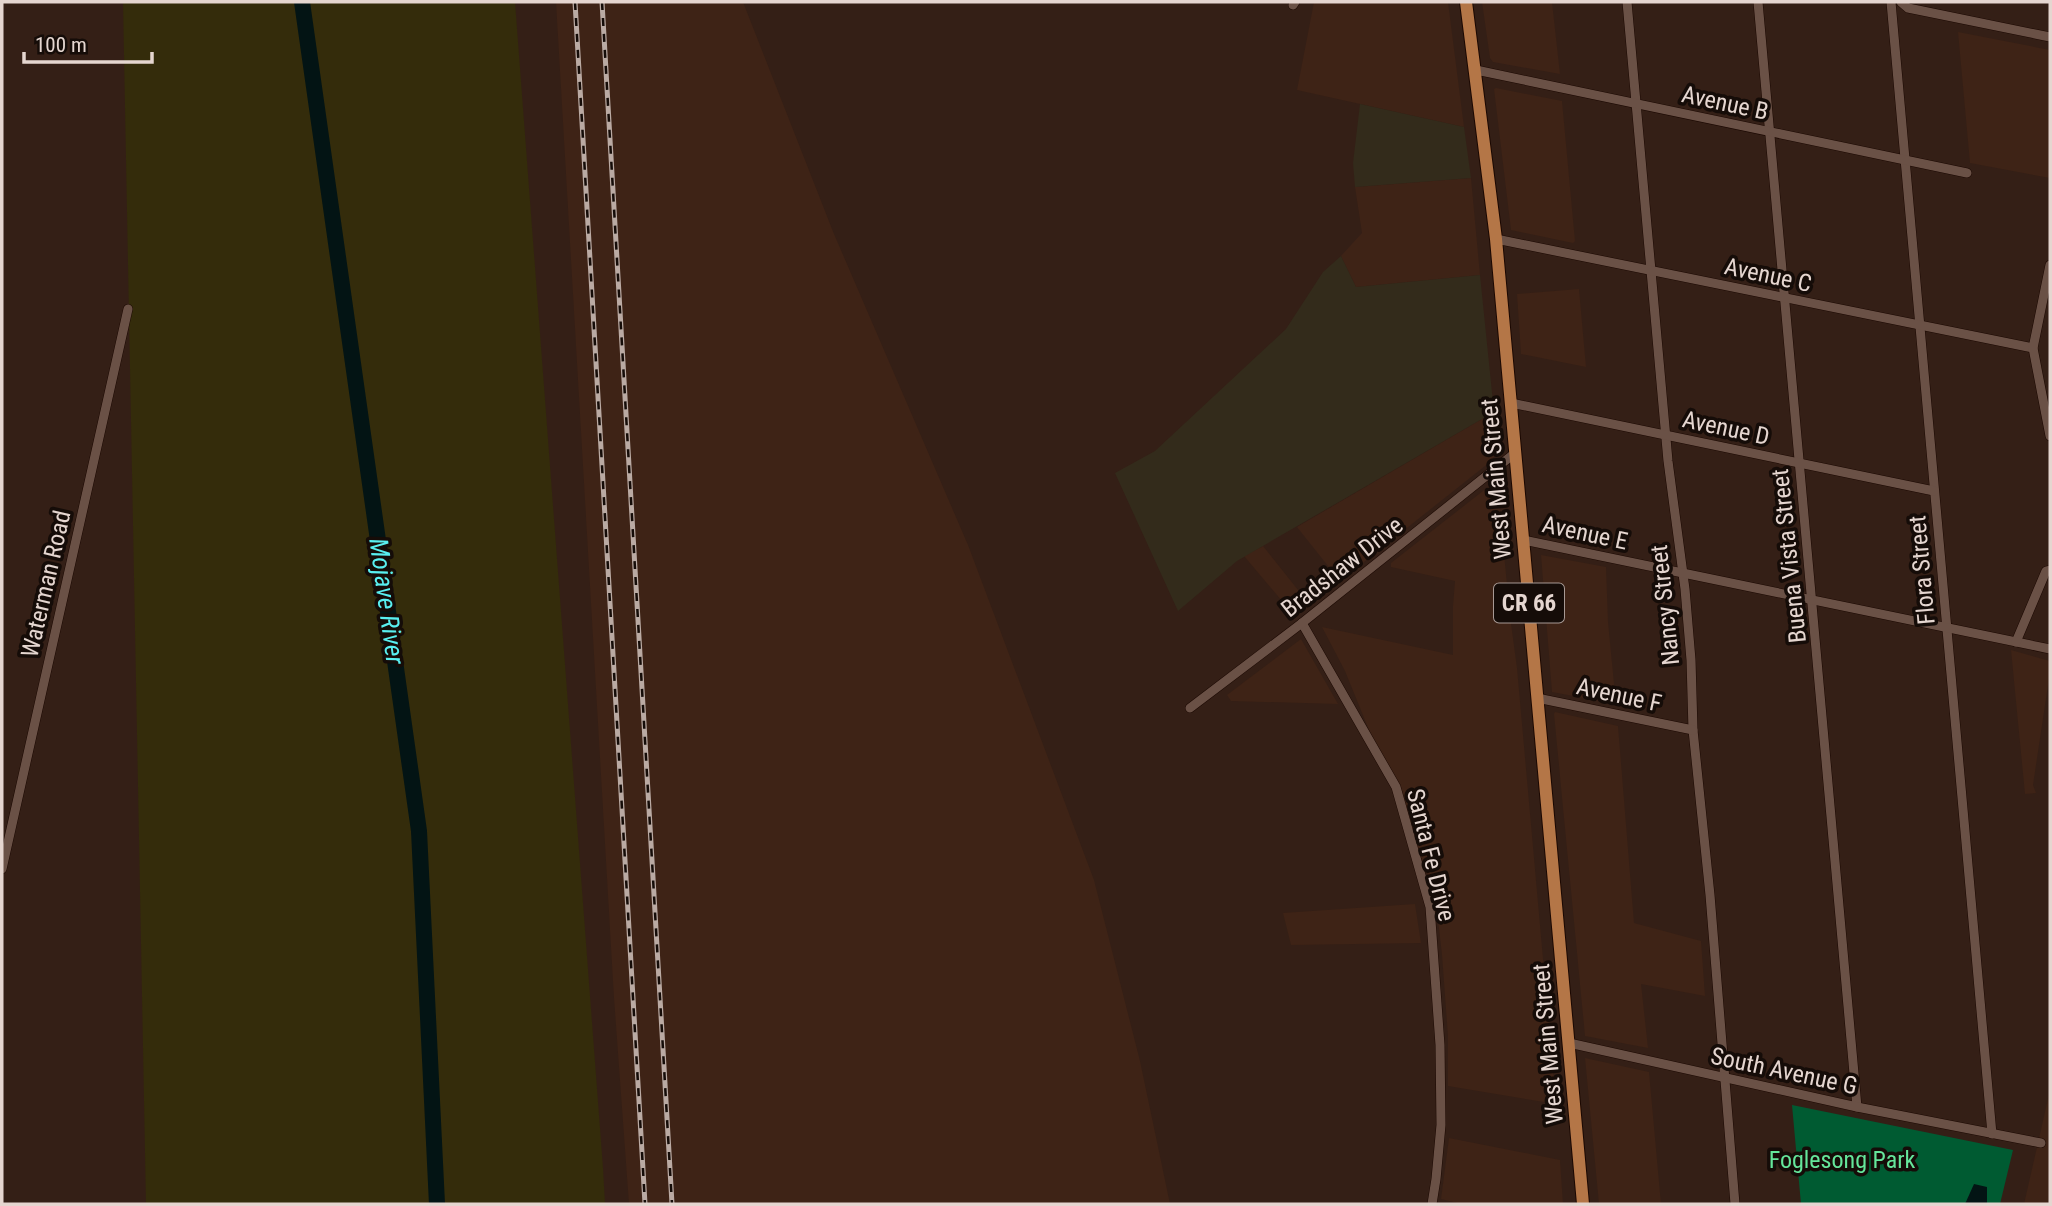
<svg xmlns="http://www.w3.org/2000/svg" width="2052" height="1206" viewBox="0 0 2052 1206" font-family="'Roboto Condensed',sans-serif">
<rect width="100%" height="100%" fill="#341f16"/>
<!-- built -->
<g fill="#3e2316">
<path d="M556,2h187l91,232 134,311 126,335 46,181 30,143h-541l-15,-206z"/>
<path d="M1314,2h134l16,125 -167,-37z"/>
<path d="M1482,2h70l8,72 -67,-12 -3,-4z"/>
<path d="M1958,32l92,18v128l-80,-15z"/>
<path d="M1496,88l66,13 13,140 -2,2 -62,-13 -17,-141z"/>
<path d="M1471,178l9,97 -124,12 -15,-31 21,-23 -7,-46z"/>
<path d="M1579,289l7,78 -65,-13 -4,-60z"/>
<path d="M1494,412l3,40 -7,10 -150,119 -43,-54z"/>
<path d="M1497,480l13,136 7,52 39,436 -108,-18v-50l-6,-81 -8,-71 -3,-2 -86,-211 -23,-44 131,28v-49l2,-25 -64,-14v-4z"/>
<path d="M1263,546l47,59 -13,10 -4,-1 -49,-58z"/>
<path d="M1541,555l65,12 2,55 8,82 -64,-12z"/>
<path d="M1301,639l37,65 -107,-3 -4,-6z"/>
<path d="M2011,650l39,11v11l-17,113 3,8 -11,1z"/>
<path d="M1555,712l63,14 16,197 67,18 4,55 -64,-12 7,64 -63,-12 -31,-322z"/>
<path d="M1415,904l6,39 -130,2 -8,-32z"/>
<path d="M1585,1058l64,14 12,132h-62z"/>
<path d="M2050,1090v114h-26z"/>
<path d="M1449,1138l111,22 3,44h-102l-20,-5z"/>
</g>
<!-- industrial -->
<g fill="#332b1b">
<path d="M1360,104l104,23 7,51 -116,9 -2,-24z"/>
<path d="M1341,256l15,31 124,-12 14,137 -257,149 -59,50 -63,-138 40,-22 131,-122 37,-57z"/>
</g>
<!-- green -->
<path fill="#005b32" d="M1792,1105l221,45 -13,54h-199z"/>
<!-- sand -->
<path fill="#342c0b" d="M123,2h392l88,1166 2,36h-459z"/>
<!-- water -->
<path fill="#031414" d="M1974,1184l13,3v17h-22z"/>
<g fill="none" stroke-linecap="round" stroke-linejoin="round">
<!-- river -->
<path stroke="#031414" stroke-width="16" d="M302,2l117,829 18,373"/>
<!-- minor casing -->
<g stroke="#1b0802" stroke-width="10">
<g id="minor">
<path d="M1627,2l41,459 17,128 6,71 2,70 17,165 25,309"/>
<path d="M1758,2l99,1105"/>
<path d="M1891,2l101,1132"/>
<path d="M1901,2l7,6 142,29"/>
<path d="M1293,5l2,-3"/>
<path d="M1476,70l491,103"/>
<path d="M1496,239l537,109"/>
<path d="M2050,265l-17,83 17,88"/>
<path d="M1511,403l423,88"/>
<path d="M1523,540l527,109"/>
<path d="M1302,623l94,164 34,120 10,138 1,80 -5,54 -4,25"/>
<path d="M2016,642l30,-71 4,-1"/>
<path d="M1537,698l156,32"/>
<path d="M1190,708l112,-85 213,-170"/>
<path d="M2,869l126,-560"/>
<path d="M1569,1043l288,64 184,36"/>
</g>
</g>
<!-- major casing -->
<g stroke="#1b0802" stroke-width="14">
<path id="major" d="M1466,2l30,237 87,965"/>
</g>
<!-- minor -->
<use href="#minor" stroke="#6a5146" stroke-width="9"/>
<!-- major -->
<use href="#major" stroke="#b47647" stroke-width="12"/>
<!-- rail casing -->
<g stroke="#baaaa3" stroke-width="5">
<g id="rail">
<path d="M575,2l70,1202"/>
<path d="M602,2l70,1202"/>
</g>
</g>
<!-- rail -->
<use href="#rail" stroke="#150c08" stroke-width="2.5" stroke-dasharray="8" stroke-linecap="butt"/>
</g>
<g text-anchor="middle" dominant-baseline="central" stroke-width="7" stroke-linejoin="round" paint-order="stroke">
<!-- shield labels -->
<rect fill="#150c08" stroke="#a79994" stroke-width="2" x="1494" y="583.5" width="70" height="39" rx="5"/>
<g font-size="23" font-weight="bold" fill="#e5d6d0">
<text x="1529" y="603">CR 66</text>
</g>
<!-- street labels -->
<g font-size="24" fill="#e5d6d0" stroke="#150c08">
<text transform="translate(1725 103) rotate(12)">Avenue B</text>
<text transform="translate(1768 275) rotate(12)">Avenue C</text>
<text transform="translate(1726 428) rotate(12)">Avenue D</text>
<text transform="translate(1496 479) rotate(-95)">West Main Street</text>
<text transform="translate(1585 533) rotate(12)">Avenue E</text>
<text transform="translate(1789 556) rotate(-96)">Buena Vista Street</text>
<text transform="translate(1342 567) rotate(-38)">Bradshaw Drive</text>
<text transform="translate(1922 570) rotate(-95)">Flora Street</text>
<text transform="translate(46 584) rotate(-77)">Waterman Road</text>
<text transform="translate(1665 605) rotate(-96)">Nancy Street</text>
<text transform="translate(1619 695) rotate(12)">Avenue F</text>
<text transform="translate(1431 855) rotate(76)">Santa Fe Drive</text>
<text transform="translate(1548 1044) rotate(-95)">West Main Street</text>
<text transform="translate(1784 1071) rotate(12)">South Avenue G</text>
</g>
<!-- park labels -->
<g font-size="24" fill="#65e69b" stroke="#150c08">
<text x="1842" y="1160">Foglesong Park</text>
</g>
<!-- water labels -->
<g font-size="26" font-style="italic" fill="#59eff0" stroke="#150c08">
<text transform="translate(387 601) rotate(82)">Mojave River</text>
</g>
</g>
<!-- border -->
<rect width="2052" height="1206" fill="none" stroke="#e5d6d0" stroke-width="7"/>
<!-- scale -->
<path d="M24 52v10h128v-10" fill="none" stroke="#e5d6d0" stroke-width="3.5"/>
<text x="35" y="52" font-size="21" fill="#e5d6d0" stroke="#150c08" stroke-width="5" paint-order="stroke">100 m</text>
</svg>
